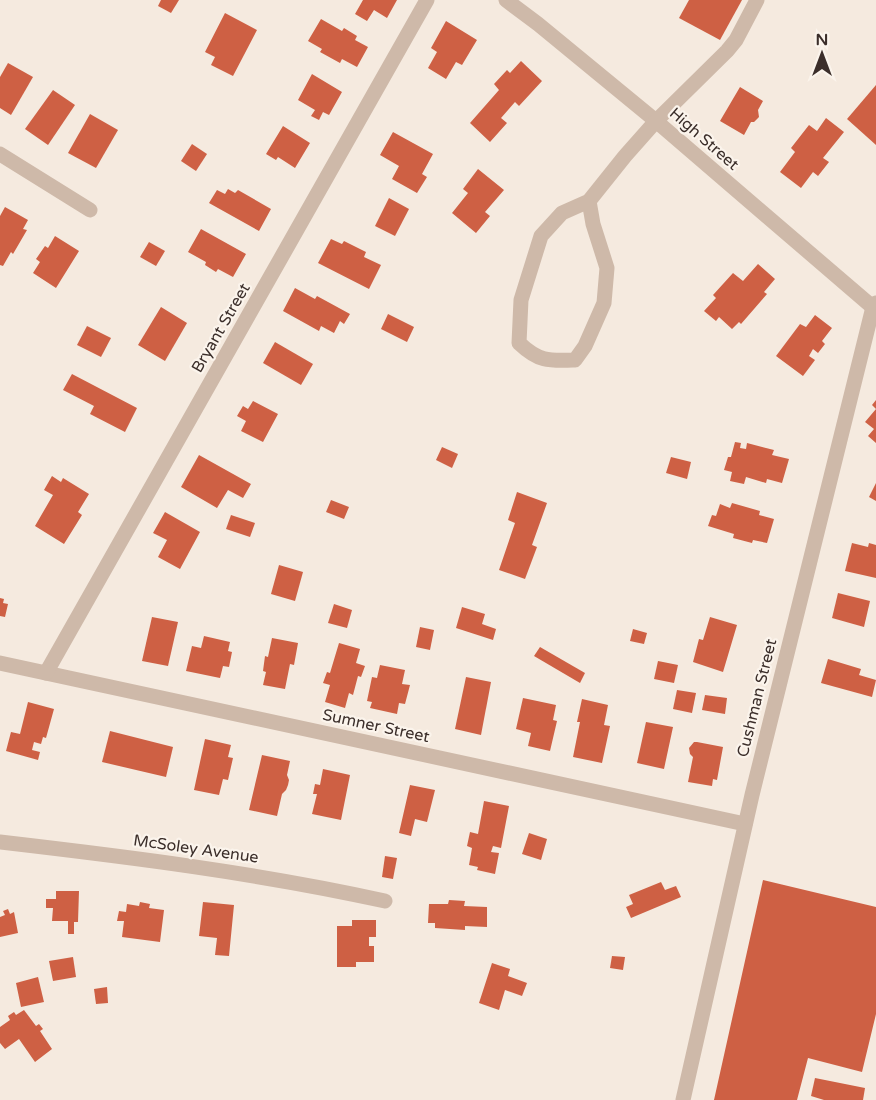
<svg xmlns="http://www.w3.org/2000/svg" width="876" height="1100" viewBox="0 0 876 1100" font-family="'Varela Round',sans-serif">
<rect width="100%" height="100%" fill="#f5eadf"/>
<!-- building -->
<g fill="#ce6044">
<path d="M161,0h18l-8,13 -13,-7z"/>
<path d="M363,0h34l-10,18 -13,-8 -7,11 -12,-7z"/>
<path d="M689,0h53l-22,40 -41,-22z"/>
<path d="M225,13l32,17 -24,46 -22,-11 4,-8 -10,-5z"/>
<path d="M321,19l21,12 2,-3 13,8 -2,4 13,7 -11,20 -15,-8 -2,4 -20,-11 2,-3 -14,-8z"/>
<path d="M446,21l31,19 -15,25 -6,-3 -10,17 -18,-11 9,-16 -6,-4z"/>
<path d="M521,61l21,20 -23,25 -4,-4 -14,16 6,5 -17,19 -20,-19 29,-33 -5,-6 13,-14 3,3z"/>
<path d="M8,63l25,14 -22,38 -11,-7v-31z"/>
<path d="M312,74l30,18 -13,23 -6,-3 -4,8 -8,-4 4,-6 -17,-10z"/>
<path d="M876,85v60l-29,-26z"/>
<path d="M740,87l23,14 -5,9 1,7 -5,5h-3l-7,13 -24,-14z"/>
<path d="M53,90l22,15 -27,40 -23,-16z"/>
<path d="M90,114l28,16 -22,38 -28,-15z"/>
<path d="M826,118l18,14 -21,26 6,4 -11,14 -5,-4 -12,16 -21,-16 15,-20 -4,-4 18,-23 8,6z"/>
<path d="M283,126l27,17 -15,25 -17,-11 -2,3 -10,-6z"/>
<path d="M393,132l40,22 -11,20 5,3 -10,16 -25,-14 7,-13 -19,-11z"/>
<path d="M192,144l15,10 -11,17 -15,-10z"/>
<path d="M478,169l26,21 -19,22 5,4 -14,17 -24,-20 16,-20 -5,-4z"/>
<path d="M228,189l7,4 3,-3 33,19 -12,22 -50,-28 8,-13 8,4z"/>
<path d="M389,198l20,11 -14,27 -20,-10z"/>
<path d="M5,207l23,13 -5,9 4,1 -14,24 -2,-2 -8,14 -3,-1v-49z"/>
<path d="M201,229l45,25 -13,23 -15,-8 -2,3 -11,-7 1,-3 -18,-10z"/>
<path d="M55,236l24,15 -23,37 -23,-15 7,-11 -4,-3 9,-13 3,2z"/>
<path d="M331,239l11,5 2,-3 22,11 -2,5 17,8 -12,24 -51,-26z"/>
<path d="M149,242l16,9 -9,15 -16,-9z"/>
<path d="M758,264l17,15 -11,13 3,2 -26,30 -2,-2 -7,7 -13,-12 -3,4 -12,-10 12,-13 -3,-3 20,-22 10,8z"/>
<path d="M295,288l20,11 2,-3 33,18 -6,10 -4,-3 -6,12 -13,-7 -2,5 -36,-20z"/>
<path d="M161,307l26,16 -22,38 -27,-16z"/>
<path d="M388,314l26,13 -7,15 -26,-13z"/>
<path d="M815,315l17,13 -10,13 3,3 -7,9 -5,-4 -4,7 6,4 -12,16 -27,-20 24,-32 6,3z"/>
<path d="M87,326l24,12 -10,19 -24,-12z"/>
<path d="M275,342l38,22 -12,21 -38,-22z"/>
<path d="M72,374l65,34 -12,24 -35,-18 4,-8 -31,-16z"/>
<path d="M876,400v43l-8,-7 6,-7 -9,-7 11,-13 -4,-4z"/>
<path d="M253,401l25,13 -15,28 -22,-11 5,-10 -9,-5 6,-10 5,3z"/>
<path d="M735,442l6,1 -1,5 6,1 1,-6 27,7 -2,5 17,4 -7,24 -15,-4 -1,4 -20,-6 -2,7 -14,-3 2,-9 -8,-2 4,-13h3z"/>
<path d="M442,447l16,7 -6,14 -16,-8z"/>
<path d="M199,455l52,29 -8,14 -15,-8 -11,18 -36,-21z"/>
<path d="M671,457l20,5 -4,17 -21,-6z"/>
<path d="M52,476l9,6 2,-4 26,16 -11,18 4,3 -18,29 -29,-18 18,-31 -9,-5z"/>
<path d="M876,483v18l-7,-4z"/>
<path d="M517,492l30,11 -15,42 5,2 -12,32 -26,-9 16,-47 -7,-3z"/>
<path d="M331,500l18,7 -5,12 -18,-7z"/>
<path d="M732,503l28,8 -1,4 15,4 -7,24 -14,-3 -1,3 -19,-5 1,-4 -26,-8 4,-11 4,1 4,-12 10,4z"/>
<path d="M165,512l35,20 -20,37 -22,-12 9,-17 -14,-7z"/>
<path d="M231,515l24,8 -5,14 -24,-8z"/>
<path d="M852,543l16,4 1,-4 7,2v33l-31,-7z"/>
<path d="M279,565l24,7 -8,29 -24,-7z"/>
<path d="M838,593l32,8 -6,26 -32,-9z"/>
<path d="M0,598l4,1 -1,4 5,1 -3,13 -5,-1z"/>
<path d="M334,604l18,6 -5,18 -19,-5z"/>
<path d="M462,607l23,7 -3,10 14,5 -3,11 -37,-12z"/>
<path d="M152,617l26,5 -10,44 -26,-5z"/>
<path d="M710,617l27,8 -14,47 -30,-10 6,-23 4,1z"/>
<path d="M420,627l14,3 -4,20 -14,-3z"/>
<path d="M633,629l14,4 -3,11 -14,-3z"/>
<path d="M204,636l26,6 -2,9 4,1 -3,15 -6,-1 -3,12 -34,-7 6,-25 9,2z"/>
<path d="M272,638l26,5 -4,22 -4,-1 -5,25 -22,-4 3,-13 -3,-1 2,-15 3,1z"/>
<path d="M339,643l21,6 -4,14 9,3 -4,11 -3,-1 -5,19 -4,-2 -4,15 -20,-6 5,-17 -7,-2 4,-11 3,1z"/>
<path d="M540,647l45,26 -5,10 -46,-27z"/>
<path d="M828,659l33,10 -2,6 17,5 -4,17 -51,-14z"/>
<path d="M658,661l20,4 -4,18 -20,-4z"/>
<path d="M380,665l25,5 -3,14 8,1 -5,19 -6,-1 -2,11 -27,-6 2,-6 -5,-1 5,-24 5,1z"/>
<path d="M466,677l25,5 -10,53 -26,-6z"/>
<path d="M677,690l19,3 -4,20 -19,-4z"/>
<path d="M705,695l22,3 -2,16 -23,-4z"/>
<path d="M523,698l33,7 -3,15 4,1 -7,30 -22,-5 3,-13 -15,-4z"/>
<path d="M582,699l26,6 -4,20 6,1 -8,37 -29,-6 7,-35h-3z"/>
<path d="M28,702l26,7 -8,29 -3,-1 -2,7 -7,-2 -2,8 8,2 -2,8 -32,-9 5,-19 9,2z"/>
<path d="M646,722l27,5 -9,42 -27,-6z"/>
<path d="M110,731l63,16 -7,30 -64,-15z"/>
<path d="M205,739l26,6 -3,12 5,1 -5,22 -5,-1 -4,16 -25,-5z"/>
<path d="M694,742h3l26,5 -6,33 -4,-1 -1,7 -24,-4 5,-25 -3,-3 -1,-6z"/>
<path d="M262,755l28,6 -3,14 2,5 -1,5 -2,5 -4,4 -5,22 -28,-6z"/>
<path d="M323,769l27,6 -9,45 -29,-6 5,-20h-4l2,-10 5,1z"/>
<path d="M410,785l25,5 -8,32 -12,-3 -4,17 -12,-3z"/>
<path d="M484,801l25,5 -8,42 -8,-2 -2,6 8,1 -4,21 -18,-4 1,-3 -9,-2 3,-17 -5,-2 3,-14 8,2z"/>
<path d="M529,833l18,6 -6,21 -19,-6z"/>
<path d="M385,856l12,2 -4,21 -11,-2z"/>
<path d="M763,880l113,27v107l-14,58 -54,-14 -11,42h-83z"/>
<path d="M661,882l4,8 11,-4 5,11 -50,21 -5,-11 7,-3 -4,-9z"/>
<path d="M56,891h23l-1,31h-4v12h-6v-13h-16l1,-13h-7v-9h10z"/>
<path d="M449,900l16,1 -1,5 23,1v20l-22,-1v4l-30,-2v-5h-7l1,-19h19z"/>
<path d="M140,902l10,2 -1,4 15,2 -4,32 -38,-5 2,-16h-7l2,-10 7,1 1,-8 12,2z"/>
<path d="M203,902l31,3 -5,51 -14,-1 2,-17 -18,-2z"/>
<path d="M8,909l2,5 4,-2 4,21 -18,4v-20l5,-2 -2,-4z"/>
<path d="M352,920h24v17h-7v9h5v16h-18v5h-19v-41h15z"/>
<path d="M612,956l13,1 -2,13 -13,-2z"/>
<path d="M73,957l3,20 -23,4 -4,-20z"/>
<path d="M492,963l18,6 -2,7 19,7 -5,13 -17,-6 -6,20 -20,-7z"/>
<path d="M38,977l6,25 -23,5 -5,-24z"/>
<path d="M107,987l1,16 -12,1 -2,-15z"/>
<path d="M24,1010l12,16 3,-2 4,5 -3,2 12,18 -17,13 -16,-23 -14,10 -5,-6v-16l10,-7 -2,-4 6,-4 2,3z"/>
<path d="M815,1078l50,10 -2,12h-39l-13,-4z"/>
</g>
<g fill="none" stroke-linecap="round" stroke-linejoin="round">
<!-- minor -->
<g stroke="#ceb9a9" stroke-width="15">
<path d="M506,0l32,24 118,97 220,189"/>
<path d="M0,154l90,56"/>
<path d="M589,201l4,23 14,44 -3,35 -19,43 -10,14c-26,1 -36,2 -56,-17l2,-43 20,-64 21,-23 27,-12 36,-45 31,-35 71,-70 9,-11 21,-40"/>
<path d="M0,663l745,161"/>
<path d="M46,673l381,-673"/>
<path d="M0,842c129,15 258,31 385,59"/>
<path d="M683,1100l69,-305 121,-488 3,-4"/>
</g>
</g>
<g text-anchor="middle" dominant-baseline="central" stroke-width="4.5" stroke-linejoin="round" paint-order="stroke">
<!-- street labels -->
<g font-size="16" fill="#3b2e2a" stroke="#fbf4ec">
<text transform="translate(704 139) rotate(41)">High Street</text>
<text transform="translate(221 328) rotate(-60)">Bryant Street</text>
<text transform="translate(757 698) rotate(-76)">Cushman Street</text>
<text transform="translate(376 726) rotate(12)">Sumner Street</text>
<text transform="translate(196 849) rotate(8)">McSoley Avenue</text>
</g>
</g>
<!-- north arrow -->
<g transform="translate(822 54)" stroke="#fbf4ec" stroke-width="4.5" paint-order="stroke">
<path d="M0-4.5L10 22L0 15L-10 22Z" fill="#3b2e2a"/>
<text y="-9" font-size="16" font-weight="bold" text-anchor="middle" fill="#3b2e2a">N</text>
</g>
</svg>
